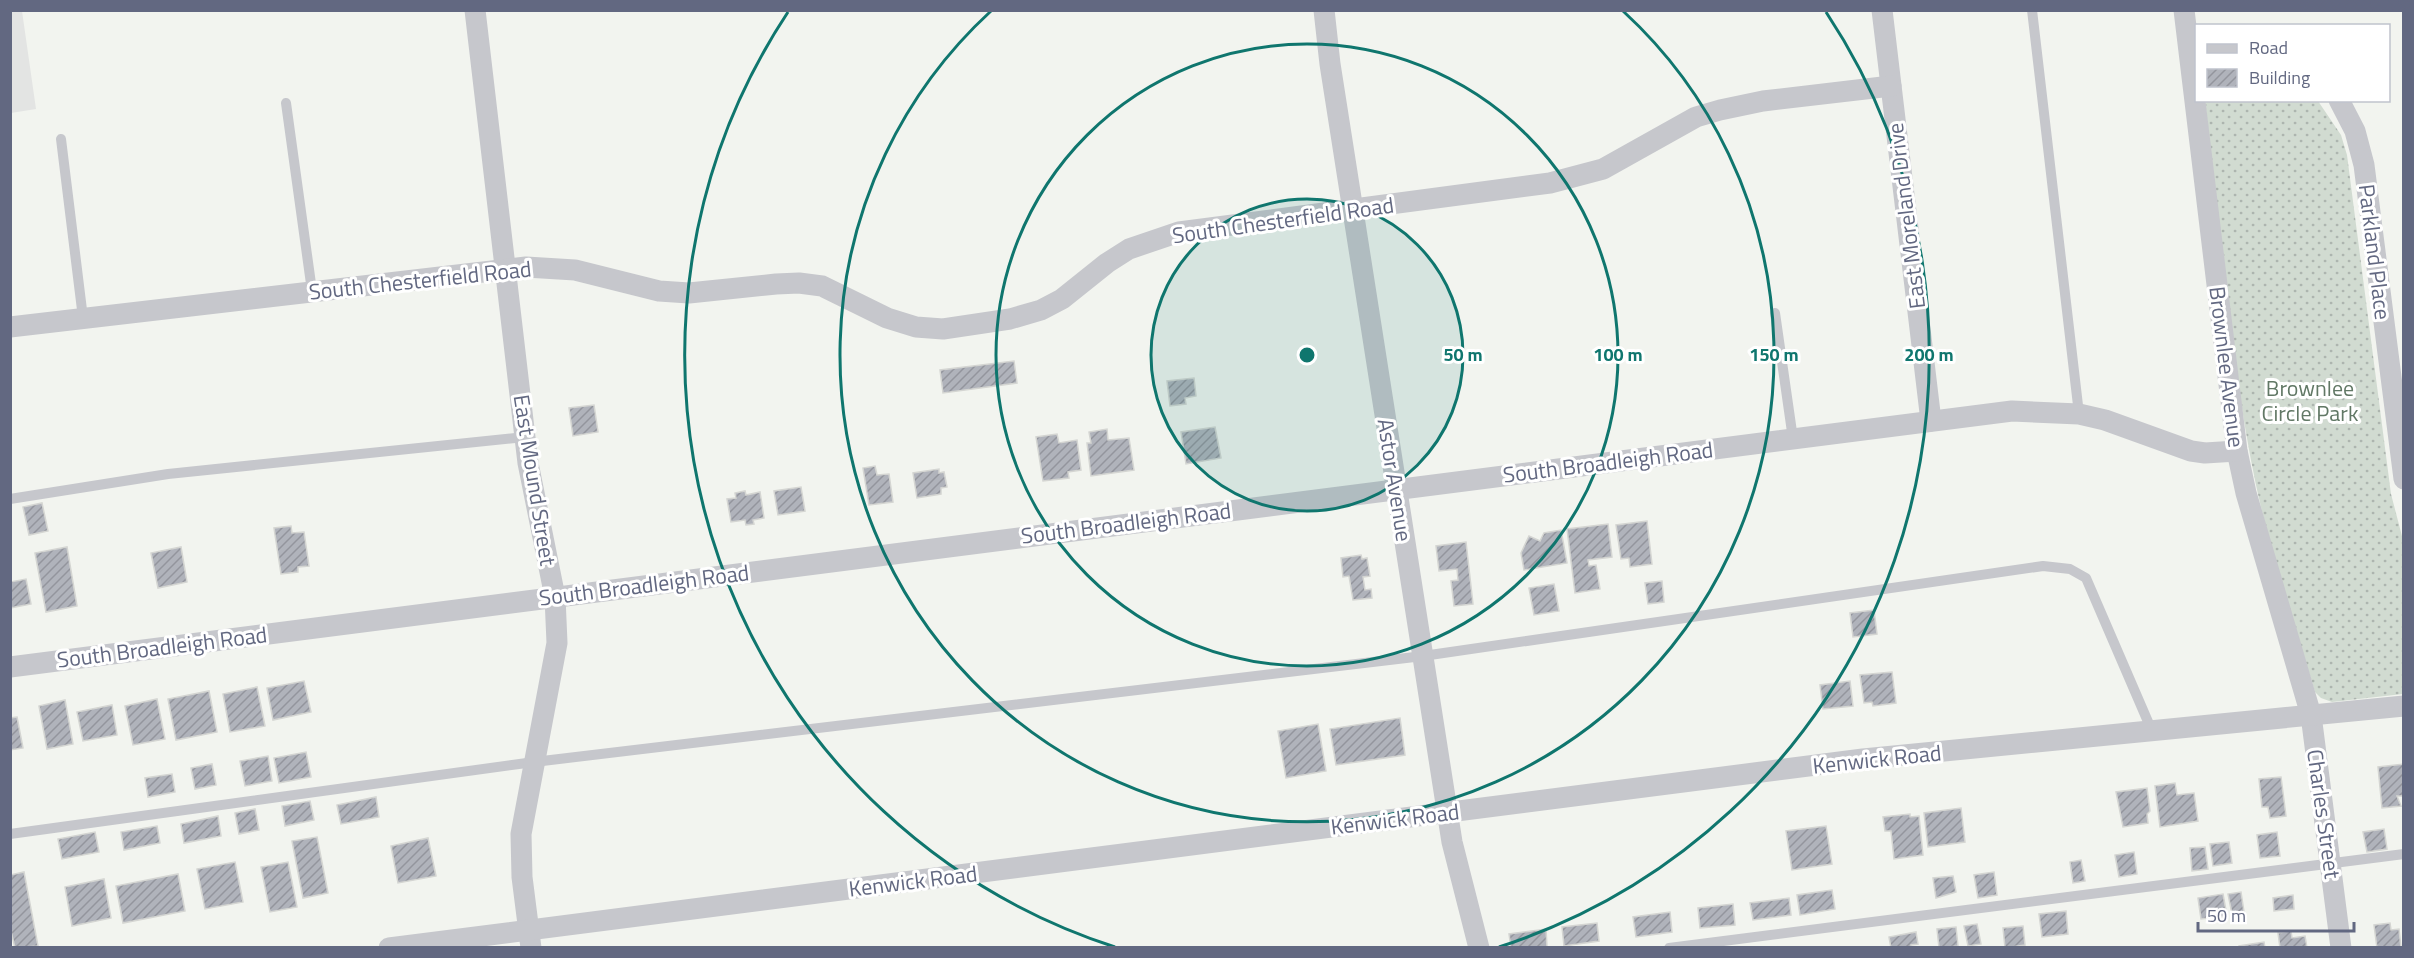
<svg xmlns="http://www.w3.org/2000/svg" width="2414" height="958" viewBox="0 0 2414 958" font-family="'Titillium Web',sans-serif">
<defs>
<pattern id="grass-dots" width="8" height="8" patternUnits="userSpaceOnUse" patternTransform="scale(1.5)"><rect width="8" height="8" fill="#d1dbd1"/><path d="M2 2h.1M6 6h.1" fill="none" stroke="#adb5af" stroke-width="1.8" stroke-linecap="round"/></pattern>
<pattern id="building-hatch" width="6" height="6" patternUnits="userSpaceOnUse" patternTransform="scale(1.5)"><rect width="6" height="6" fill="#b0b3bb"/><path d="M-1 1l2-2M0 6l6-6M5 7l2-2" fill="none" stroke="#93959d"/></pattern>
</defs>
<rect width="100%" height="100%" fill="#f2f4ef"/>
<!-- built -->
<path fill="#e3e4e3" d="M11,10l11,1 14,98 -25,4z"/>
<!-- grass -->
<path fill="url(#grass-dots)" d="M2205,101h113l23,34 6,20 44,339 12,46v154l-71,8 -11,-4 -6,-6c-21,-69 -44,-137 -59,-207 -26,-125 -36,-257 -51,-384z"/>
<!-- building -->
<g fill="url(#building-hatch)" stroke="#d4d5d2" stroke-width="1.5">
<path d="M1014,361l3,22 -74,10 -3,-23z"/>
<path d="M1194,378l2,18 -11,2 1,6 -16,2 -3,-25z"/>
<path d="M594,405l4,27 -25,4 -4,-28z"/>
<path d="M1215,427l6,31 -35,6 -5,-32z"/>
<path d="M1107,429l1,11 21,-2 5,32 -43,6 -4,-33h4l-2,-11z"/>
<path d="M1057,434l2,9 18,-3 4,30 -13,2 1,6 -26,3 -7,-44z"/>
<path d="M875,466l2,9 12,-1 4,28 -24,3 -6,-37z"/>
<path d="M939,469v4l5,-1 3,15 -6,1v6l-24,4 -4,-25z"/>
<path d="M801,487l4,24 -27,4 -4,-24z"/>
<path d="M745,491l1,4 14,-3 4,26 -11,2 1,4 -8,1 -1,-5 -14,2 -4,-23 9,-1 -1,-5z"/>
<path d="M42,503l6,28 -19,4 -6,-28z"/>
<path d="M1647,521l5,43 -22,3 -1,-9 -8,1 -5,-34z"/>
<path d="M1608,524l4,33 -24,3 1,6 7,-1 4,24 -25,4 -8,-64z"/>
<path d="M291,526l1,7 12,-1 5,34 -11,1v5l-17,2 -7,-46z"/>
<path d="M1561,530l6,33 -43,7 -3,-17 8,-17 11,5 4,-8z"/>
<path d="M1466,542l7,62 -19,2 -3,-25 7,-1 -1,-11 -18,2 -3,-25z"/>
<path d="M67,547l10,59 -31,6 -11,-59z"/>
<path d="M181,547l6,35 -29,6 -7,-35z"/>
<path d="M1361,555l1,4 5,-1 3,18 -7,1 2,13 6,-1 1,9 -19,2 -4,-24 -6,1 -2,-19z"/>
<path d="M26,579l5,25 -21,4v-26z"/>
<path d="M1662,581l2,21 -16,2 -3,-21z"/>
<path d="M1554,584l5,27 -25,4 -5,-27z"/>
<path d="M1874,610l3,24 -24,3 -3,-24z"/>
<path d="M1892,672l4,31 -23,3 -1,-4 -8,1 -4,-28z"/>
<path d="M304,681l7,31 -38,8 -6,-32z"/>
<path d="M1850,681l3,25 -30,3 -3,-24z"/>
<path d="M257,687l8,39 -35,6 -7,-38z"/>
<path d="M209,691l8,41 -41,8 -8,-41z"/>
<path d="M157,699l8,40 -32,6 -8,-39z"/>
<path d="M65,700l8,44 -26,5 -8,-43z"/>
<path d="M112,705l5,30 -34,6 -6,-29z"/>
<path d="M17,717l6,31 -13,2v-32z"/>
<path d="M1400,718l5,37 -69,10 -6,-36z"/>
<path d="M1318,724l8,47 -40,7 -8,-47z"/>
<path d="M306,752l5,25 -32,6 -5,-25z"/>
<path d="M268,756l4,25 -27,5 -5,-25z"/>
<path d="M212,764l4,21 -21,4 -4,-21z"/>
<path d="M2404,764v32h-7l4,10 -19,2 -4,-41z"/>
<path d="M172,774l3,18 -27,5 -3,-19z"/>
<path d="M2281,777l5,39 -16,2 -2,-11h-6l-3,-28z"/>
<path d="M2175,783l2,12 17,-2 4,28 -38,6 -5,-41z"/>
<path d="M2147,788l3,23 -3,3 1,9 -25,4 -7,-35z"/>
<path d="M376,797l3,20 -38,7 -4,-19z"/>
<path d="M310,801l4,19 -29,6 -3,-20z"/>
<path d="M1961,808l4,34 -37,5 -4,-34z"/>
<path d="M255,809l4,21 -20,4 -4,-21z"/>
<path d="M1910,814v3l9,-1 4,39 -29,4 -3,-28h-6l-2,-14z"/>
<path d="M218,816l3,20 -37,7 -3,-19z"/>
<path d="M157,826l3,17 -36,7 -3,-18z"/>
<path d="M1826,826l6,38 -40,6 -6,-39z"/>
<path d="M2384,829l3,20 -20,3 -4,-20z"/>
<path d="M95,832l4,20 -37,7 -4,-20z"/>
<path d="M2277,832l3,24 -20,2 -3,-23z"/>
<path d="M317,837l11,56 -25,5 -11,-57z"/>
<path d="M428,838l8,38 -38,7 -7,-37z"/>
<path d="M2229,842l3,21 -19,3 -3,-22z"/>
<path d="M2205,847l3,22 -16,2 -2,-23z"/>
<path d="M2134,852l3,22 -18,3 -4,-22z"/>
<path d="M2081,860l4,21 -12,2 -3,-21z"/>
<path d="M235,862l8,40 -38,7 -8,-40z"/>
<path d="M288,862l9,45 -27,5 -9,-45z"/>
<path d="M24,872l14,74 -23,2 -5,-21v-52z"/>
<path d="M1994,872l3,23 -19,3 -4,-23z"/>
<path d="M178,874l7,37 -62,12 -7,-37z"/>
<path d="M1953,876l3,16 -20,6 -3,-20z"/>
<path d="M104,879l7,39 -39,8 -7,-39z"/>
<path d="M1832,890l3,19 -35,6 -3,-20z"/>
<path d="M2241,892l3,20 -12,2 -4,-20z"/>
<path d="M2223,894l4,22 -26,3 -3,-21z"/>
<path d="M2293,895l1,14 -20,2 -1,-13z"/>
<path d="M1789,898l2,17 -38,5 -3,-17z"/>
<path d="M1733,904l2,21 -35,3 -2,-20z"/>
<path d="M2066,911l2,23 -26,3 -3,-23z"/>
<path d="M1670,912l2,20 -36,5 -3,-20z"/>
<path d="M1597,923l2,18 -35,5 -2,-19z"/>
<path d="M2390,923l1,7 8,-1 2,19h-24l-3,-23z"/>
<path d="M1977,924l4,20 -13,2 -4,-20z"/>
<path d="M2023,926l2,19 -20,3 -2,-20z"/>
<path d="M1956,927l2,19 -19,2 -2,-19z"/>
<path d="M1546,929l1,18 -36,1 -2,-14z"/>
<path d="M2291,931l1,7 13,-2 2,12h-27l-2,-15z"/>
<path d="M1916,932l2,12 -7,1v3h-20l-2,-11z"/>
<path d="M2264,942l1,6h-26v-2z"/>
</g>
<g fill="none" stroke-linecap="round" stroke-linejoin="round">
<!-- service -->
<g stroke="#c6c7cc" stroke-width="10">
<path d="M2032,10l47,404"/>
<path d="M286,103l26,188"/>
<path d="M61,139l22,179"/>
<path d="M1775,313l18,126"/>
<path d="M10,499l158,-25 357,-37"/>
<path d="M10,834l524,-72 889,-106 620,-90 27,3 16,9 66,153"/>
<path d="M1669,948l735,-94"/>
</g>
<!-- minor -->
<g stroke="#c6c7cc" stroke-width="21">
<path d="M475,10l53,453 27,134 2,46 -36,191 1,43 9,71"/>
<path d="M1324,10l6,54 122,778 27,106"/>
<path d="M1882,10l49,411"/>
<path d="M2184,10l53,441 9,42 65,222 30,233"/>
<path d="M2339,100l16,31 9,34 40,314"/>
<path d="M10,327l516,-60 49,3 84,21 30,2 87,-9 23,-1 23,3 65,32 29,9 27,2 67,-10 31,-9 21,-11 45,-36 22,-14 50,-17 371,-49 53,-14 93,-52 24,-7 43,-9 128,-15"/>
<path d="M10,667l2002,-256 67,3 26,6 86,31 14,2 32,-2"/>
<path d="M389,948l1474,-189 541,-53"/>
</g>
</g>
<!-- distance rings -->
<circle cx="1307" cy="355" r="156" fill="#0f766e" fill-opacity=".12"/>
<g fill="none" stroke="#0f766e" stroke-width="3">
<circle cx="1307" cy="355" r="156"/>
<circle cx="1307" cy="355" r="311"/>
<path d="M1623 11A467 467 0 1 1 991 11"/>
<path d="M1115 947A622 622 0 0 1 788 12M1826 12A622 622 0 0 1 1499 947"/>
</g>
<g text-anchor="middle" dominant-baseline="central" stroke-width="6" stroke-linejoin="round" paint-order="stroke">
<!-- street labels -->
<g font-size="22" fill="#626881" stroke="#fff">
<text transform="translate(1906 216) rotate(-97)">East Moreland Drive</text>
<text transform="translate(1283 220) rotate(-8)">South Chesterfield Road</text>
<text transform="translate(2375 252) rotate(83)">Parkland Place</text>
<text transform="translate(420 280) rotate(-6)">South Chesterfield Road</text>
<text transform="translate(2227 367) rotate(83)">Brownlee Avenue</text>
<text transform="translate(1608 462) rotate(-7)">South Broadleigh Road</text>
<text transform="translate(535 480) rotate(81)">East Mound Street</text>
<text transform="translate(1395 480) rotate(81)">Astor Avenue</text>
<text transform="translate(1126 523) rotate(-7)">South Broadleigh Road</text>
<text transform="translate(644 585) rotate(-7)">South Broadleigh Road</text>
<text transform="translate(162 647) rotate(-7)">South Broadleigh Road</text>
<text transform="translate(1877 759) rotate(-6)">Kenwick Road</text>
<text transform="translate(2324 814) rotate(82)">Charles Street</text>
<text transform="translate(1395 819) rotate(-7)">Kenwick Road</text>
<text transform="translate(913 881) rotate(-7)">Kenwick Road</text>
</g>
<!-- park labels -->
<g font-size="22" fill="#617865" stroke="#fff">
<text x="2310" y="388">Brownlee<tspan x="2310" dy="25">Circle Park</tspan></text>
</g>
</g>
<circle cx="1307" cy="355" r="9" fill="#0f766e" stroke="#fff" stroke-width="3"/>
<g font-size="18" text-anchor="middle" font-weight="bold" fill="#0f766e" stroke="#fff" stroke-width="6" stroke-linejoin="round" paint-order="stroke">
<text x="1463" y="361">50 m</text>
<text x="1618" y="361">100 m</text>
<text x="1774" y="361">150 m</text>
<text x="1929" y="361">200 m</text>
</g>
<!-- border -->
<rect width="2414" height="958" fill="none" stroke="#626881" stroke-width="24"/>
<!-- legend -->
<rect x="2195" y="24" width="195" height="78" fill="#ffffff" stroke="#c0c3cd" stroke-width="1.5"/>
<rect x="2207" y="44" width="30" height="9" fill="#c6c7cc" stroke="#c0c3cd" stroke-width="1.5"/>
<text x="2249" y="54" font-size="18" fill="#626881">Road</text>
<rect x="2207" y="69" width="30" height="18" fill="url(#building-hatch)" stroke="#c0c3cd" stroke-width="1.5"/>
<text x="2249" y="84" font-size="18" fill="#626881">Building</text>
<!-- scale -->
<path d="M2198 922v9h156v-9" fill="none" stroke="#626881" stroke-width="3"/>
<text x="2207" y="922" font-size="18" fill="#626881" stroke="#ffffff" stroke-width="4.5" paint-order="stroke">50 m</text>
</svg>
